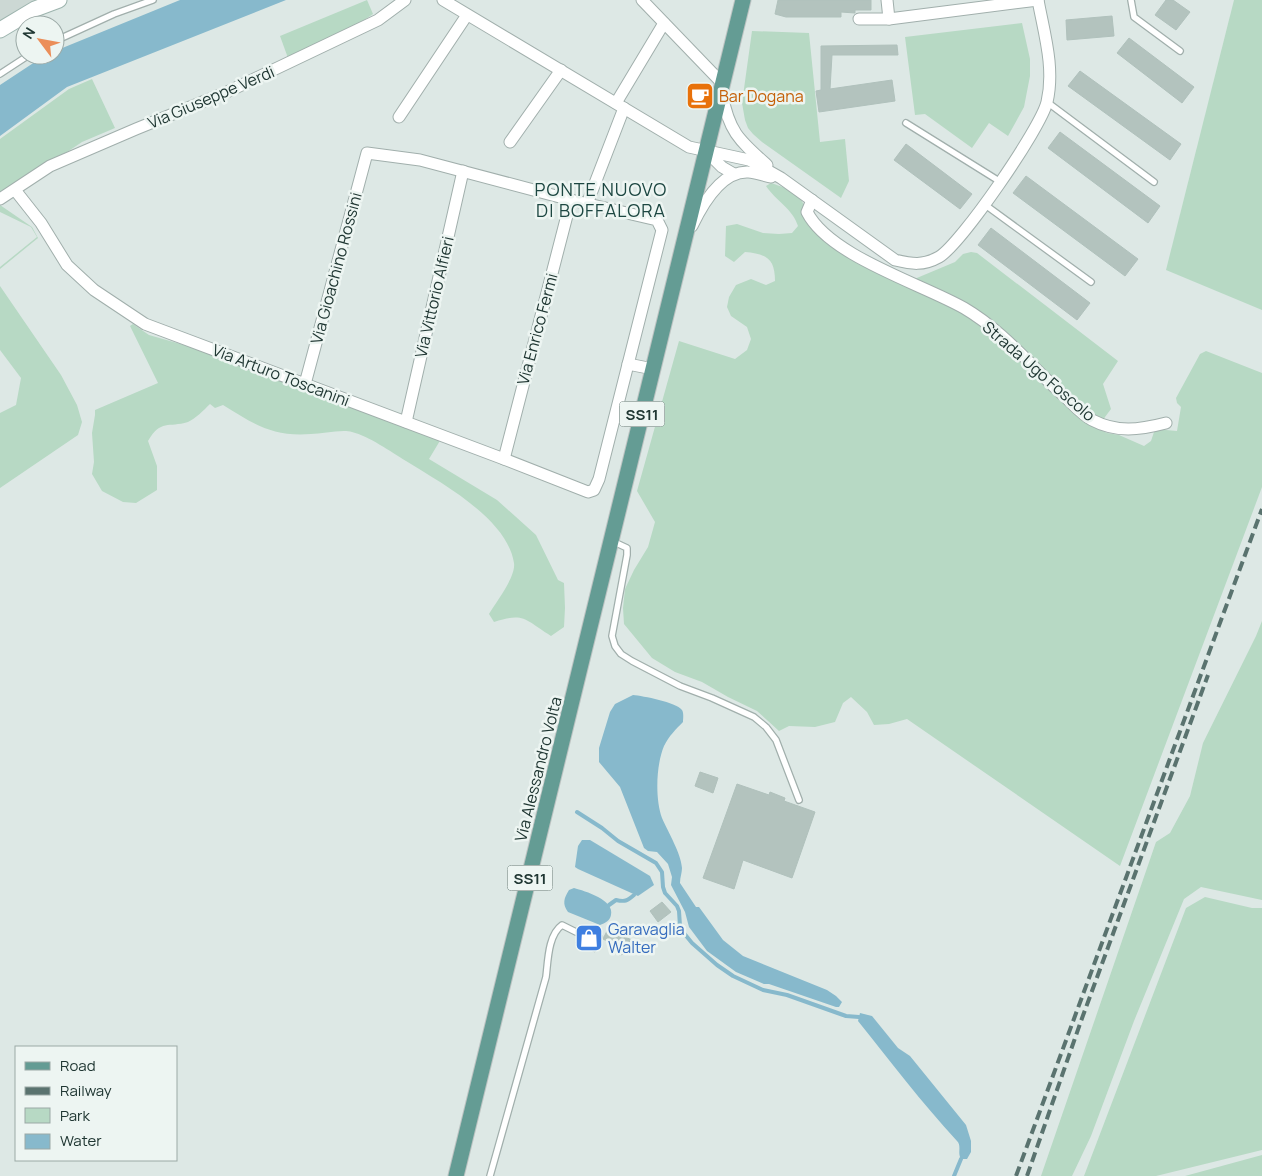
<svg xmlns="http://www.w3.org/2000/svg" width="1262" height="1176" viewBox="0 0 1262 1176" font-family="Manrope,sans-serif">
<rect width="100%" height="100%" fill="#dde8e5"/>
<!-- built -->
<path fill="#ccd8d4" d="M0,0h46l-46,23z"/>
<!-- green -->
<g fill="#b7d9c4">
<path d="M367,0l6,14 -31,21 -54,23 -8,-22z"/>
<path d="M1234,0h28v310l-96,-40z"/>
<path d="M1022,23l8,36v17l-6,31 -16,29 -19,-13 -17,25 -47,-34 -10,1 -10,-78z"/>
<path d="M752,31l57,2 11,109 25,-3 4,42 -8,17 -79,-56 -9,-8 -5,-6 -3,-8 -3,-17z"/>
<path d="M92,79l23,49 -33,14 -82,55v-58l69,-50z"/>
<path d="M771,183c12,4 28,9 33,22 4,10 0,13 8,22l100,53 43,-18 8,-8 8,-2 6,1 141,108 -15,23 8,25 -6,8 -6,12 8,4 12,2 25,11 7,-5 4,-12 22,2 4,-24 -4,-4 -1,-5 24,-44 6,-3 56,22v114l-142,379 -213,-147 -18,5 -15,1 -7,-13 -16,-15 -8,6 -8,19 -20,5 -26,-1 -10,5 -22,-20 -29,-14 -26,-15 -27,-10 -23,-14 -28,-34 -1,-16 2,-19 9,-19 14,-23 7,-25 -18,-31 42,-150 56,18 12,-9 4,-11 -4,-12 -16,-11 -4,-9 2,-10 7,-12 15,-6 15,6 9,-4c0,-22 -8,-27 -30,-29l-11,10 -9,-6 1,-30 11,-2 26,9 16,1 13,-1 6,-7c-5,-17 -22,-25 -32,-40z"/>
<path d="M0,205l32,22 6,11 -38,31v-2l37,-30 -6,-10 -31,-15z"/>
<path d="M0,286l61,89 16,30 5,17 -4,13 -78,53v-75l16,-8 5,-27 -21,-28z"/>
<path d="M133,324l16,11 77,22 215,82 -12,20 68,41 39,35 22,45 6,3 1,25 -1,19 -13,9c-26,-16 -26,-24 -57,-14l-5,-8c7,-12 27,-37 25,-51 -7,-45 -73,-80 -108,-102 -15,-9 -37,-25 -54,-29 -10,-3 -30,2 -41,2 -39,3 -57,-10 -88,-29l-8,3 -5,-4c-6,6 -15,15 -22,18 -20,6 -27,-3 -40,19l9,25v24l-21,13 -13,-1 -21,-11 -10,-17 2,-12 -2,-29 3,-18v-5l63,-27 -28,-57z"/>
<path d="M1262,621v279l-61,-13 -17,12 -50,122 -43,115 -19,40h-31l115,-334 14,-9 20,-37 13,-53 53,-107z"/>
<path d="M1205,897l47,11h10v242l-106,26h-72l102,-268z"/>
<path d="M1262,1155v21h-77z"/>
</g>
<!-- water -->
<g fill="#87b9cc">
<path d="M180,0h106l-219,87 -67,49v-51l44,-29 11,-1v-4z"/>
<path d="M633,695c10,1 43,7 49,15 2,3 1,9 1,12 -7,7 -14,14 -19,24 -8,19 -9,53 -2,72 6,14 19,35 20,50 0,5 -2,9 -2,15l16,24h3l24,33 20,16 84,34 9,6 6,6 -3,5h-3l-67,-23h-5l-28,-12 -29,-21 -18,-24 -4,-15 -14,-27 1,-8 -4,-13 -11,-12 -9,-1 -4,-3 -24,-61 -21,-25v-14l11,-36 5,-8z"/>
<path d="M582,840h8l60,36 4,9 -16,11 -60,-27 -3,-2 3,-21z"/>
<path d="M574,888c11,3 41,12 37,27 -1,6 -6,8 -11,10l-32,-13c-6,-8 -4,-14 1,-22z"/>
<path d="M860,1013l12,3 26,32 12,8 56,69 5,16v11l-4,7h-6c-4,-6 1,-13 -4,-18 -35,-38 -67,-80 -99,-120z"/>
</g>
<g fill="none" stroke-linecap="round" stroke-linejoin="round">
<!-- stream -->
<g stroke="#87b9cc" stroke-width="4">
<path d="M577,812l25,16 16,13 38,22 6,9 1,15 2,6 12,13 2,5 1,15 3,6 9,11 25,22 16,11 30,14 24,5 59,21 13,1"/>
<path d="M609,905l7,-5c9,2 11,1 18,-5"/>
<path d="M954,1176l7,-17"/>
</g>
</g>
<!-- building -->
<g fill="#b3c3be" stroke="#b0c1bc">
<path d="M778,0h93v10h-16v3l-14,-1v5h-55l-11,-3z"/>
<path d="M1166,0h7l17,12 -14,18 -21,-15z"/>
<path d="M1112,16l2,20 -47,4 -1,-20z"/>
<path d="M1129,38l65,49 -12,16 -65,-50z"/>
<path d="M897,45l1,10h-66l-2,34 62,-9 3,21 -76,11 -3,-21 5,-1v-44z"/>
<path d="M1080,71l101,73 -11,16 -102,-74z"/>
<path d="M1060,132l100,74 -12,17 -100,-75z"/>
<path d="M906,144l66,50 -12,15 -66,-49z"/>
<path d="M1026,176l112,83 -13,17 -112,-83z"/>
<path d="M991,228l99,75 -13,17 -99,-75z"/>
<path d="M700,772l18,6 -5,15 -18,-7z"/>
<path d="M737,784l32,11 1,-3 15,6 -1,3 31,11 -23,66 -49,-18 -9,29 -31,-11z"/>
<path d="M662,902l9,10 -13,10 -8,-11z"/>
<path d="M584,927l19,9 -8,16 -19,-9z"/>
<path d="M608,929l26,12 -1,12 -14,2 -1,-8 -15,-8z"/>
</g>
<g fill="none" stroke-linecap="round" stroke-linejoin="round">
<!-- lane casing -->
<g stroke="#a1afac" stroke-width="8">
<g id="lane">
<path d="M1131,0l3,17 46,34"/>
<path d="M55,41l59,-27 39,-14"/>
<path d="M0,74l29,-19"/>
<path d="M1047,102l107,80"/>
<path d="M906,123l93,58"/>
<path d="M984,204l107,78"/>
<path d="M612,541l15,7v7l-15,81 3,10 6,8 11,7 48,25 32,12 42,19 12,10 10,13 23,60"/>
<path d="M490,1176l56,-199c2,-16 2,-42 16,-52l14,7"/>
</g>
</g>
<!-- street casing -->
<g stroke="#a1afac" stroke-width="13">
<g id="street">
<path d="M443,0l246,147 60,13 32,18 114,82c17,4 28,6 44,-3 22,-13 102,-129 108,-155 8,-34 -3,-69 -9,-102"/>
<path d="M642,0l80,83"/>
<path d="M887,0l2,19"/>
<path d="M859,19h30l149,-19"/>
<path d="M722,94c7,38 17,46 45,71"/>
<path d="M616,103l48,-80"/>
<path d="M399,117l68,-102"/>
<path d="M510,142l51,-72"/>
<path d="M706,151l16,16 12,7"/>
<path d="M15,190l26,33 26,42 27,25 51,34 359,135 84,33 6,-2 5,-11 63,-249 -5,-10 -86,-20 -151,-40 -53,-7 -62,231"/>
<path d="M0,199l50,-33 86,-37 91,-37 151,-72 27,-20"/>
<path d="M812,200l-5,12c22,44 115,72 157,96 39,23 66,57 99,87 9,8 19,20 29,25 25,13 47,10 74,3"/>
<path d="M587,204l37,-96"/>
<path d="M692,226c10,-21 29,-55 56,-54 8,0 16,4 23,5"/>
<path d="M628,364l25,5"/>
<path d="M406,422l57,-251"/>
<path d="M504,459l67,-259"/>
</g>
</g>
<!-- secondary casing -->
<g stroke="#9db4ae" stroke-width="17">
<path id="secondary" d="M0,30l35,-21 24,-9"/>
</g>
<!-- primary casing -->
<g stroke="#bcc3c2" stroke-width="17">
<path id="primary" d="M456,1176l287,-1176"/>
</g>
<!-- lane -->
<use href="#lane" stroke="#fff" stroke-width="5.5"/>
<!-- street -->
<use href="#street" stroke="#fff" stroke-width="11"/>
<!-- secondary -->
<use href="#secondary" stroke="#fff" stroke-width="15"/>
<!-- primary -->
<use href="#primary" stroke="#649c94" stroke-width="15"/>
<!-- rail -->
<g stroke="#5a736f" stroke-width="4" stroke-dasharray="10 5" stroke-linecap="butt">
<path d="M1016,1176l246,-667"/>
<path d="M1027,1176l54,-155 127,-346"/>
</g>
</g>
<!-- icons -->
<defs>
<g id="cafe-square" transform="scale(1.4375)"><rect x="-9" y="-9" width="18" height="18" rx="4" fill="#e8710a" stroke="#edf5f2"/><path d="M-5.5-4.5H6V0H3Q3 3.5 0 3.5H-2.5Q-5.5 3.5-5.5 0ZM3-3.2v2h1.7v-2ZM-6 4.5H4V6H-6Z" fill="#fff"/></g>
<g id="shop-square" transform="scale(1.4375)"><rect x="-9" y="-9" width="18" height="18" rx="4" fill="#3f7fe0" stroke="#edf5f2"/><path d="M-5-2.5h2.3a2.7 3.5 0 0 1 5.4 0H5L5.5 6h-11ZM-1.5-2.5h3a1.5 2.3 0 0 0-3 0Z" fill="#fff"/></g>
</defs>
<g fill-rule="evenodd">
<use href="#cafe-square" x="700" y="96"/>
<use href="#shop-square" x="589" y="938"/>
</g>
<g text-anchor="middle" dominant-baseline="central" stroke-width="5" stroke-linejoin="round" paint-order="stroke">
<!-- shield labels -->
<g fill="#edf5f2" stroke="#5e706c" stroke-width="1">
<rect x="619.5" y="401.5" width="45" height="25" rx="4"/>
<rect x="507.5" y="865.5" width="45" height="25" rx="4"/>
</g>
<g font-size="15" font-weight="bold" fill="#203733">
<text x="642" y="414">SS11</text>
<text x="530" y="878">SS11</text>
</g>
<!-- food labels -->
<g font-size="16" fill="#c56008" stroke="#edf5f2" text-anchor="start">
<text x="719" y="96">Bar Dogana</text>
</g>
<!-- street labels -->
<g font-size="16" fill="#203733" stroke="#edf5f2">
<text transform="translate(211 97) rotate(-23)">Via Giuseppe Verdi</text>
<text transform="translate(336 268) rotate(-75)">Via Gioachino Rossini</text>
<text transform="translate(434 297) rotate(-77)">Via Vittorio Alfieri</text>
<text transform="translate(537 329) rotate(-75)">Via Enrico Fermi</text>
<text transform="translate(1039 371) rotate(41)">Strada Ugo Foscolo</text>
<text transform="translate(281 375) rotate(21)">Via Arturo Toscanini</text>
<text transform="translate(538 769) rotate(-76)">Via Alessandro Volta</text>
</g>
<!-- shop labels -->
<g font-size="16" fill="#366cbe" stroke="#edf5f2" text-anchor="start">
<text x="608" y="929">Garavaglia<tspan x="608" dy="18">Walter</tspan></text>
</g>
<!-- neighbourhood labels -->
<g font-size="18" letter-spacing="1" fill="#1d4742" stroke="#edf5f2">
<text x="601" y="189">PONTE NUOVO<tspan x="601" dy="21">DI BOFFALORA</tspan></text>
</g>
</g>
<!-- legend -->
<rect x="15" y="1046" width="162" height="115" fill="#edf5f2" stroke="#9ba9a6"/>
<rect x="25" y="1062" width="25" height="8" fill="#649c94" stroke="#9ba9a6"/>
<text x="60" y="1071" font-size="15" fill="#203733">Road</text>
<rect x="25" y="1087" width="25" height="8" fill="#5a736f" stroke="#9ba9a6"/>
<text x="60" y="1096" font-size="15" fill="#203733">Railway</text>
<rect x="25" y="1108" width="25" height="15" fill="#b7d9c4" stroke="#9ba9a6"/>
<text x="60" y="1121" font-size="15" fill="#203733">Park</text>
<rect x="25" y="1134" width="25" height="15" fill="#87b9cc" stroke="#9ba9a6"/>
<text x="60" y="1146" font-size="15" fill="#203733">Water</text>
<!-- north arrow -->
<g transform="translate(40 40) rotate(302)"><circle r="24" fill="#edf5f2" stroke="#9ba9a6"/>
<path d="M0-4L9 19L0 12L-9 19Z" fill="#eb8e59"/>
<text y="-8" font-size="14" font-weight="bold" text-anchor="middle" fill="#203733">N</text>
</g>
</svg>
